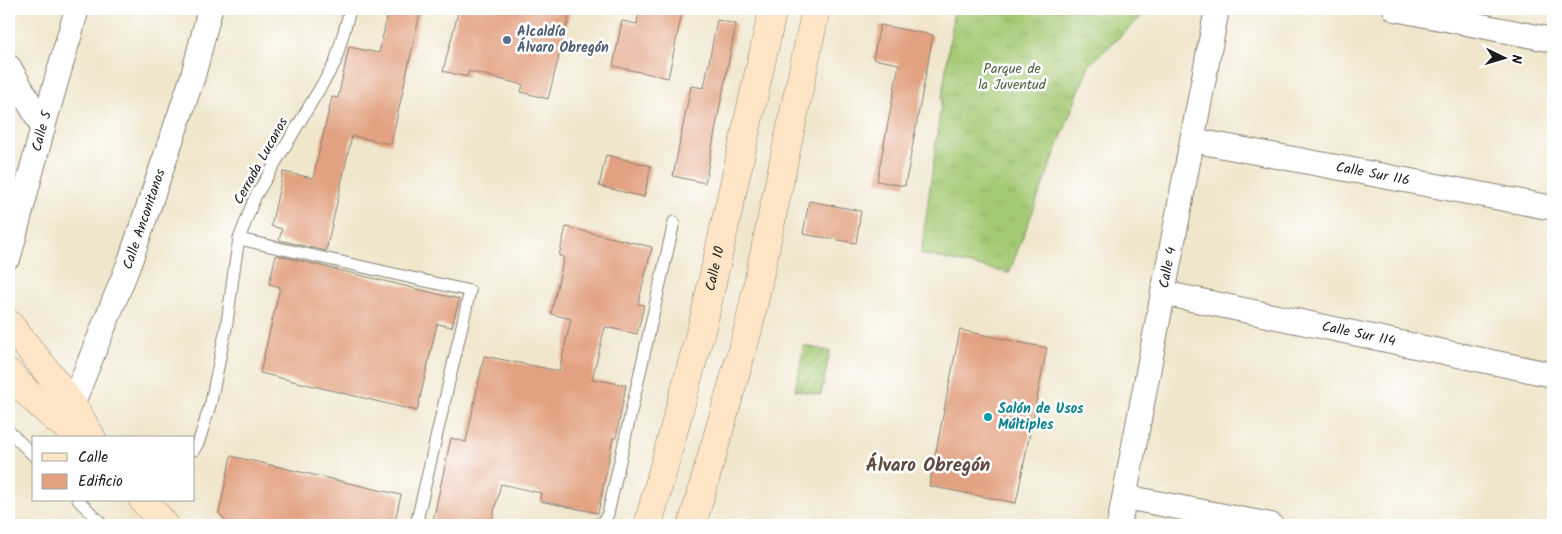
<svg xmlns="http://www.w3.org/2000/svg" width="1562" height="534" viewBox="0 0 1562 534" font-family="Kalam,sans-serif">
<defs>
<pattern id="grass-tufts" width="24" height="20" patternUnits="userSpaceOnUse" patternTransform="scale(1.25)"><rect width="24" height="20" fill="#a4c973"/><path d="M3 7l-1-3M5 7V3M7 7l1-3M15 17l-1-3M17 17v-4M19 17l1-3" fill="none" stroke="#8dac63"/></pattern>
<pattern id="garden-furrows" width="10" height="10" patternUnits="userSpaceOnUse" patternTransform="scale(1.25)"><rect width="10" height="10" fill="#a4c973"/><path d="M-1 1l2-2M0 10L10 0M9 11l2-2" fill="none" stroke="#8dac63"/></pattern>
</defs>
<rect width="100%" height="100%" fill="#fff"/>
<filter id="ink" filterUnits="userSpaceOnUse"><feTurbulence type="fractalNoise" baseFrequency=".02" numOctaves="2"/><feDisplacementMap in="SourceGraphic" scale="10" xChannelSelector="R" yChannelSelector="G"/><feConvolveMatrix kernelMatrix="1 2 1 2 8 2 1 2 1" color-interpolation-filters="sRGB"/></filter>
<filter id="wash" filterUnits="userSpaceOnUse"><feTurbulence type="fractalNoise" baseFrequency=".0096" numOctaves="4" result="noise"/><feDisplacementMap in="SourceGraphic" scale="20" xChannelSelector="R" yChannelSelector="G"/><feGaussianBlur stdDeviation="1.12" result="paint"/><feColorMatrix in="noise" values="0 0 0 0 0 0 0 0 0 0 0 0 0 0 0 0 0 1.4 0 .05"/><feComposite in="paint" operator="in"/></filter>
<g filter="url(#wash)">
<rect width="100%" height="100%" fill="#f0e6cc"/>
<!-- grass -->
<path fill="url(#grass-tufts)" stroke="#607248" d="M954,9h196l-61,56 -80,208 -88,-19z"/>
<!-- garden -->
<path fill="url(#garden-furrows)" stroke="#607248" d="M804,346l26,5 -9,44 -26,-5z"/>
<g id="blocks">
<!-- building -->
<g fill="#e2a180">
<path d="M389,9h32l-30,135 -39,-8 -26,115 -47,-11 3,-11 -11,-3 12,-54 30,6 19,-81 6,1 11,-51 30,6z"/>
<path d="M459,9h112l-23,90 -27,-7 2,-7 -54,-14 -2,6 -24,-6z"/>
<path d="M639,9h44l-15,69 -55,-12 9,-45 15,3z"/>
<path d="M717,20l19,4 -31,159 -32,-7 18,-90 13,2z"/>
<path d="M880,25l53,10 -28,151 -28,-5 22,-117 -26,-5z"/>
<path d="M606,155l45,11 -7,31 -45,-11z"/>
<path d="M809,201l52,10 -5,32 -53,-9z"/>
<path d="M566,227l86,20 -14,57 6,1 -7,29 -32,-7 -13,52 34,6 -10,53h-3l-15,75 -58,-12 1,-8 -40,-9 -10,41h-59l19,-87 15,4 18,-86 75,15 12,-52 -20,-5 13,-57 -5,-1z"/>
<path d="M276,255l183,44 -7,28 -15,-3 -20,87 -157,-38 20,-86 -11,-3z"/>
<path d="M960,330l87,18 -31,155 -87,-17z"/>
<path d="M231,456l170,39 -7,30h-165l-10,-12z"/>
</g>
</g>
</g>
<g filter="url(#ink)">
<use href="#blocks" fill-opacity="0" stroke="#868174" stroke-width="1"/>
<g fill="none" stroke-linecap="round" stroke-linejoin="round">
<!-- lane casing -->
<g stroke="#868174" stroke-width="13">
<g id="lane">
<path d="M239,239l231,52 -54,234"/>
<path d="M9,431l25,25"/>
<path d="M194,450l5,-9 12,-39 16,-79 7,-53 5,-31 16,-42 80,-134 15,-53"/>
<path d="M78,500l25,25"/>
<path d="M595,525l8,-3 5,-8 66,-292"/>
</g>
</g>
<!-- street casing -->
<g stroke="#868174" stroke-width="26">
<g id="street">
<path d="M1395,9l158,31"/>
<path d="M9,67l34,60"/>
<path id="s1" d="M1192,140l361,68"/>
<path id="s2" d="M9,256l34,-129 34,-118"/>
<path id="s3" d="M1163,293l390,82"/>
<path id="s4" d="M62,417l10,-12 57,-141 64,-188 17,-67"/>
<path d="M1125,497l146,28"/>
<path id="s5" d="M1119,525l98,-516"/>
</g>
</g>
<!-- secondary casing -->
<g stroke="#868174" stroke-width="29">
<g id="secondary">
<path d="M9,324l41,51 22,30 20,33"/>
<path d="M9,373c22,25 44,46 73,65"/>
<path d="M143,500l22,25"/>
<path id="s6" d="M648,525l56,-206 69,-310"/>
<path d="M692,525l56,-195 68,-321"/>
</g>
</g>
<!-- lane -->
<use href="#lane" stroke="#fff" stroke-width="11"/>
<!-- street -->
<use href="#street" stroke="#fff" stroke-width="24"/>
<!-- secondary -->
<use href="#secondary" stroke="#fde5c5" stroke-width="28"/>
</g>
</g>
<!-- markers -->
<circle fill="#5c6f8a" stroke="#fff" stroke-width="2" cx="507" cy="40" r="5"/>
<circle fill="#0f9aa8" stroke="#fff" stroke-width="2" cx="988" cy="417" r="5"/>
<g text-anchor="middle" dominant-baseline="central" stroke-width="5" stroke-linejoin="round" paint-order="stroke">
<!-- service labels -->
<g font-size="14" font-weight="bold" fill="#4e5e75" stroke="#fff" text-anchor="start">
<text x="517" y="32">Alcaldía<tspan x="517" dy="16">Álvaro Obregón</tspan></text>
</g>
<!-- park labels -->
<g font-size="14" fill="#52613f" stroke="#fff">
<text x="1012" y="69">Parque de<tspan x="1012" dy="16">la Juventud</tspan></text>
</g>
<!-- street labels -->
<g font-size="14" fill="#1c1c1c" stroke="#fff">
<text stroke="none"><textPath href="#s2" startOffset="129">Calle 5</textPath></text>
<text transform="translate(261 161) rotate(-61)">Cerrada Lucanos</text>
<text stroke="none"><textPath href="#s1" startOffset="184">Calle Sur 116</textPath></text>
<text stroke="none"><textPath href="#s4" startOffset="215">Calle Anconitanos</textPath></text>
<text stroke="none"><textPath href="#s5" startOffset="262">Calle 4</textPath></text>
<text stroke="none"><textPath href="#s6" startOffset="265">Calle 10</textPath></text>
<text stroke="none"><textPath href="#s3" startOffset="200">Calle Sur 114</textPath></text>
</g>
<!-- culture labels -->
<g font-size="14" font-weight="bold" fill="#0d838f" stroke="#fff" text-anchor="start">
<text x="998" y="409">Salón de Usos<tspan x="998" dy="16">Múltiples</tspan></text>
</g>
<!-- district labels -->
<g font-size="19" font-weight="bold" fill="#614b3f" stroke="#fff">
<text x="928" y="466">Álvaro Obregón</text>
</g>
</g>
<!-- margin -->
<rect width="1562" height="534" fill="none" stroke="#fff" stroke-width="30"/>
<!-- legend -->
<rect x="32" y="436" width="162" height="65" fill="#ffffff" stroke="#a4a4a4"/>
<rect x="42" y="453" width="25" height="8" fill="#fde5c5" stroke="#a4a4a4"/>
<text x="78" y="462" font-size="15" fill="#1c1c1c">Calle</text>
<rect x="42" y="474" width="25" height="15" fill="#e2a180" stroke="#a4a4a4"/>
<text x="78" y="486" font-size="15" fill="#1c1c1c">Edificio</text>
<!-- north arrow -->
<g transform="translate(1504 58) rotate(95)" stroke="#ffffff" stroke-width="4" paint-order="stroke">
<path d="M0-4L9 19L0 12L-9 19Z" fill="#1c1c1c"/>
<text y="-8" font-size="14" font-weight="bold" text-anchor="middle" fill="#1c1c1c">N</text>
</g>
</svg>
